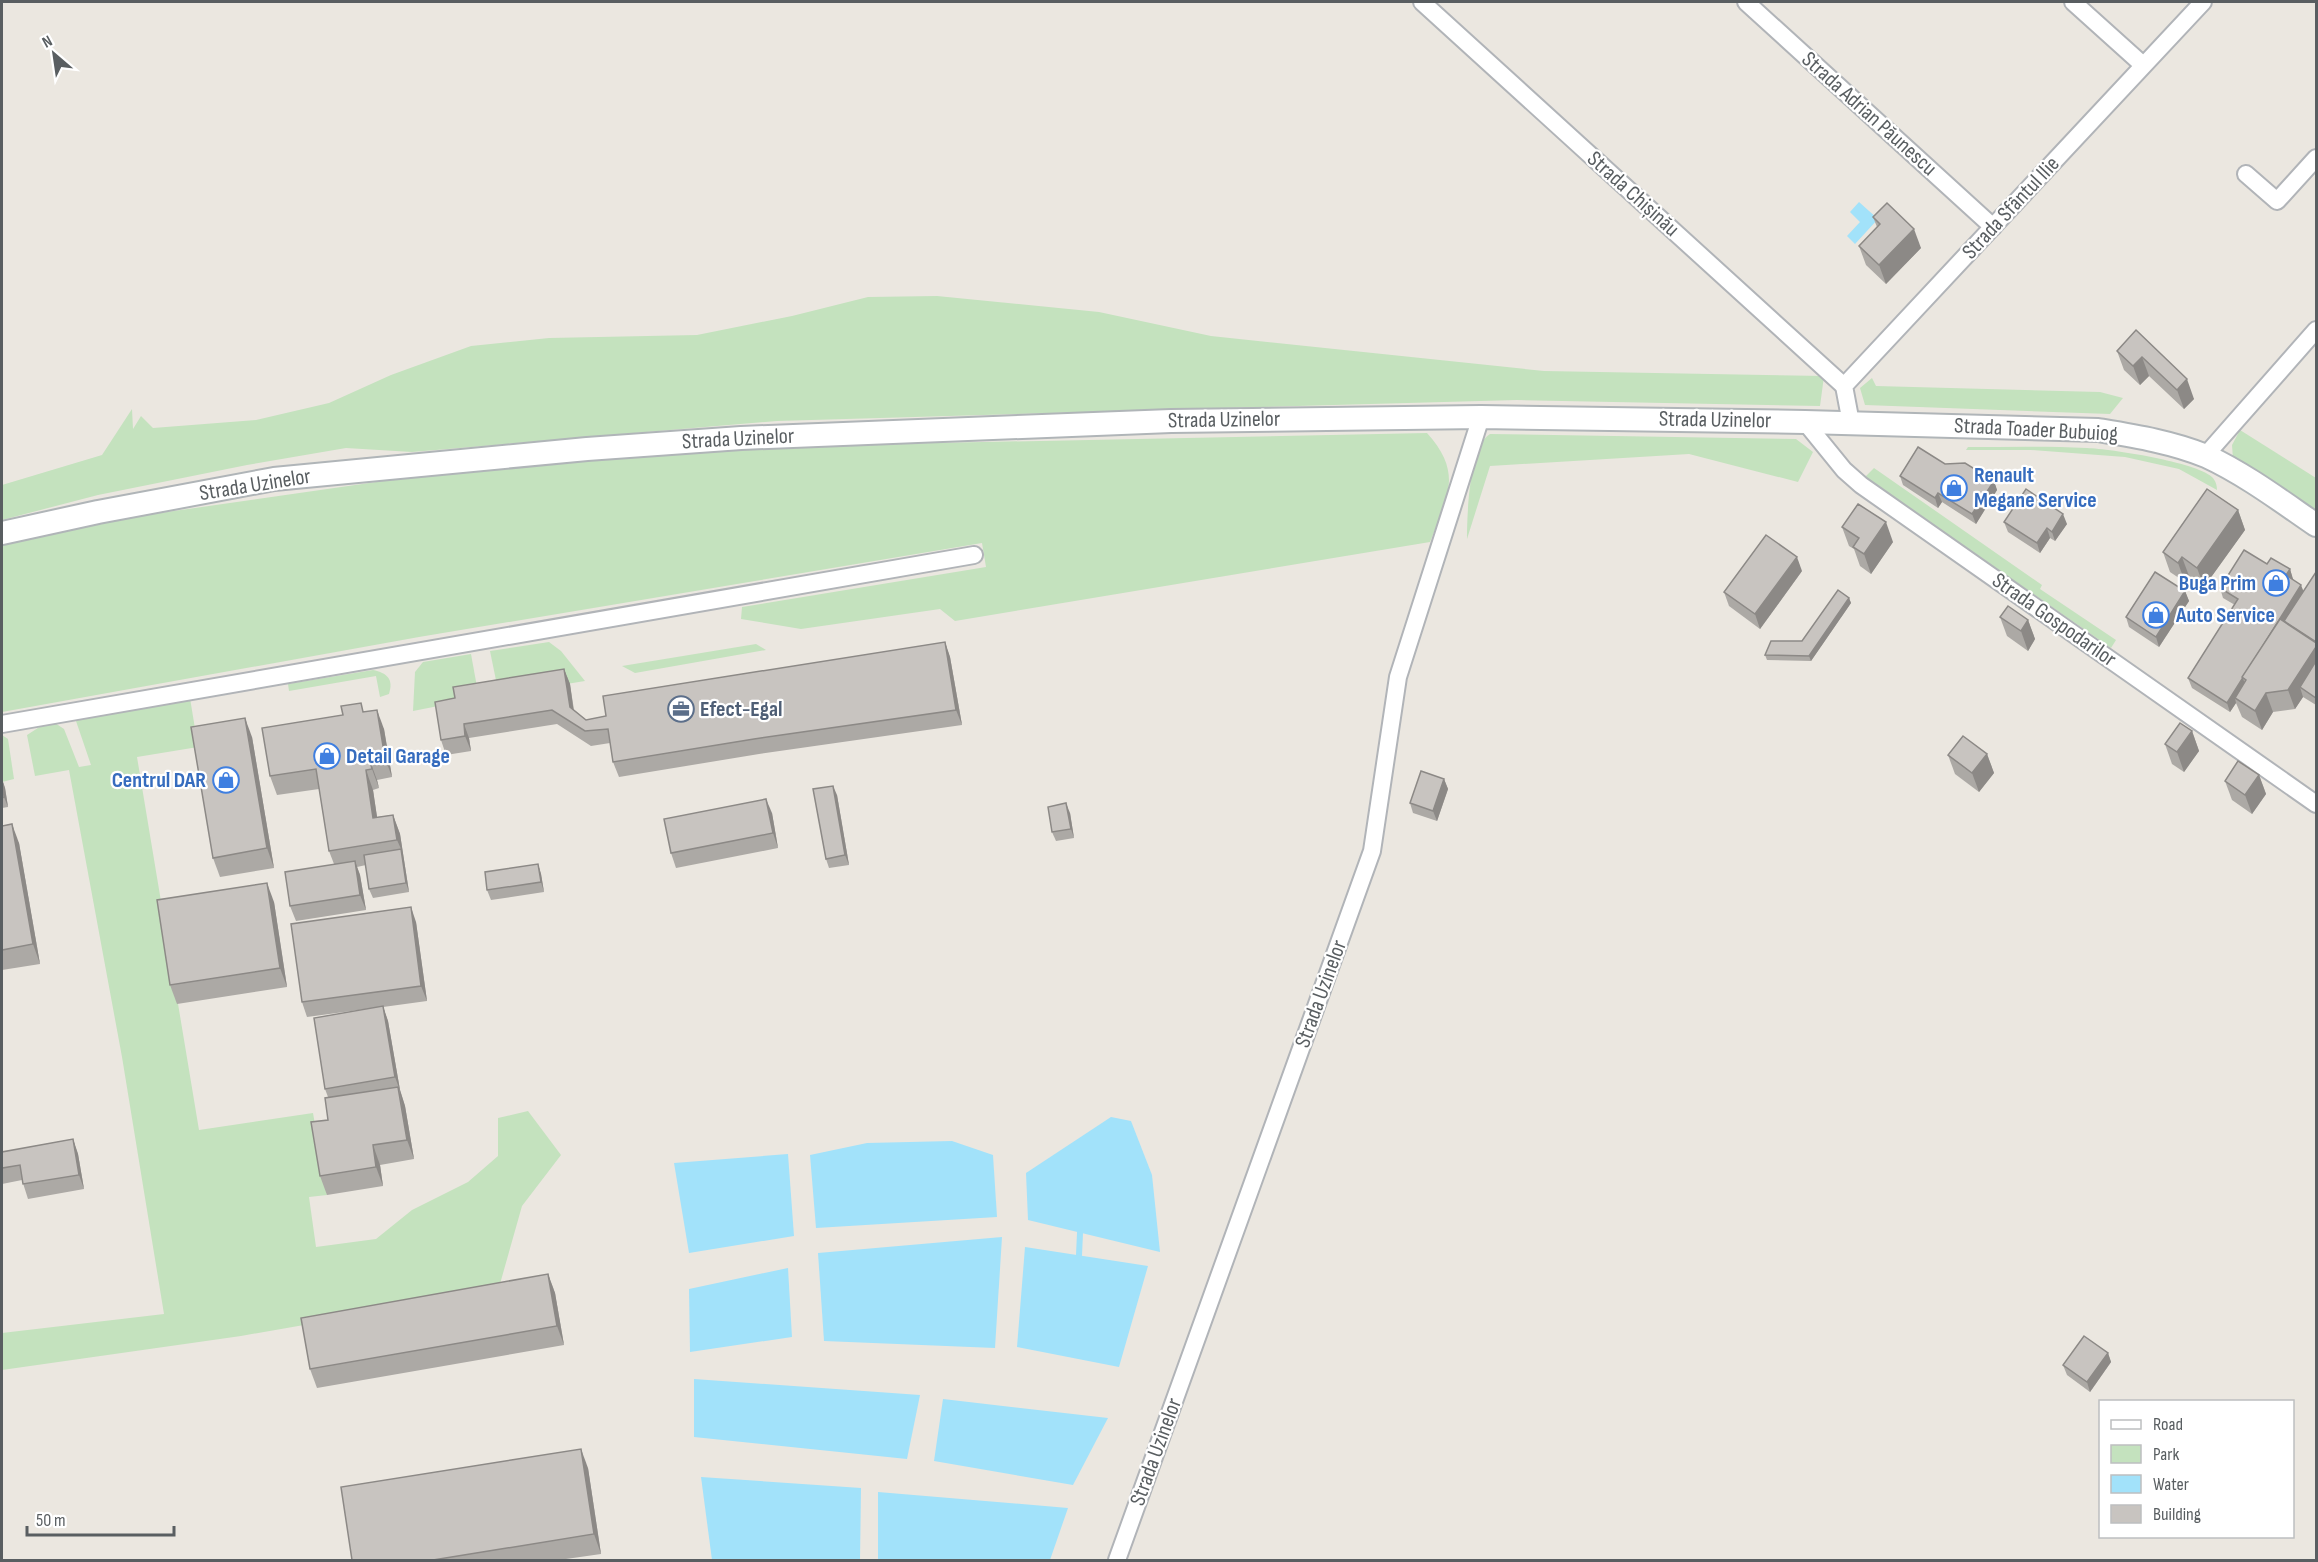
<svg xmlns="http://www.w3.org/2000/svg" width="2318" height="1562" viewBox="0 0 2318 1562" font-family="'Sofia Sans Condensed',sans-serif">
<rect width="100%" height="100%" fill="#ebe7e0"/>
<!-- green -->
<g fill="#c4e2be">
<path d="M937,296l162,16 112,24 333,35 280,5 -4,30 -303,-6 -293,8 -447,13 -365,31 -66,-4 -99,17 -149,30 -96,25v-35l100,-30 30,-46 1,20 8,-13 12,12 103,-8 73,-17 62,-28 80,-29 78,-8 148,-3 95,-19 76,-19z"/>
<path d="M1872,378l4,8 224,6 23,6 -13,16 -245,-9 -5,-17z"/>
<path d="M2240,430l76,48v33l-83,-52 -1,-14z"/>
<path d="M1427,433c36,40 21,64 3,109l-475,79 -15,-12 -139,20 -60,-10 1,-12 244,-40 -4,-24 -563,94 -417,75v-167l130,-28 272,-39 235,-23 200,-10z"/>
<path d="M1490,434l306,5 17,13 -15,30 -109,-28 -199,12 -23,73c0,-23 2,-93 23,-105z"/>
<path d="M1968,447c39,0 80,-1 119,1 24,1 109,14 125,29 4,4 5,9 5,13l-38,-21 -54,-12 -94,-7h-65z"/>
<path d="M1874,468l168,117 -2,4 76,51 -5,8 -246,-171z"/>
<path d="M549,642l12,9 24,30 -86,14 -9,-44z"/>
<path d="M756,644l10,6 -131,23 -13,-7z"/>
<path d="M471,654l8,44 -66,13 2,-39 8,-10z"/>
<path d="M373,670c14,3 21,9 16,24l-9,3 -4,-21 -87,15 -1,-7z"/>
<path d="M190,698l8,49 -61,10 62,373 114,-17 14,82 -18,2 7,50 60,-8 36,-29 56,-28 30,-26v-38l30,-7 33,44 -39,51 -24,85 -257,45 -239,34v-37l162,-19 -42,-257 -53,-287 -34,6 -8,-41 14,-9 14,-3 9,6 15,38 12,-2 -15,-44 1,-5z"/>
<path d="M2,735l6,4 6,40 -12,3z"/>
</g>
<!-- water -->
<g fill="#a2e2fa">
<path d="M1859,202l19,17 -23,25 -8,-8 13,-14 -10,-10z"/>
<path d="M1111,1117l20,4 21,54 8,77 -132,-32 -2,-47z"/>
<path d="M952,1141l41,14 4,62 -181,11 -6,-73 57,-12z"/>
<path d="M788,1154l6,82 -105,17 -15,-90z"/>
<path d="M1002,1237l-7,111 -171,-7 -6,-88z"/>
<path d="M1025,1247l123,19 -29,101 -102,-20z"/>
<path d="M788,1268l4,69 -102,15 -1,-63z"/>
<path d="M694,1379l226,16 -13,64 -213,-22z"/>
<path d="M943,1399l165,19 -35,67 -139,-24z"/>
<path d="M701,1477l160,11 -1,72h-148z"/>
<path d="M878,1492l190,16 -18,52h-172z"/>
</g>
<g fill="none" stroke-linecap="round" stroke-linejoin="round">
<!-- stream -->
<path stroke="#a2e2fa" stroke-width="6" d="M1079,1255l1,-22"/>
<!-- street casing -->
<g stroke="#b1b4b8" stroke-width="20">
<g id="street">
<path d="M1422,2l422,384"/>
<path d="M1746,2l247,225"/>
<path d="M2073,2l70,63"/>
<path d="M2246,174l31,27 39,-43"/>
<path d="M1805,422l39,48 17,15 455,319"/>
<path d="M1851,423l-7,-37 359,-384"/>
<path d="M2205,456l111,-126"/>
<path d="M2,724l972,-169"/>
<path d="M1117,1560l255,-709 26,-174 83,-260"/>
</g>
</g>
<!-- secondary casing -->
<g stroke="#b0b5b8" stroke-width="26">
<path id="secondary" d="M2,533l96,-21 176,-33 313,-30 154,-11 430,-17 310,-4 324,5 293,8c36,6 74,12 108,26 39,18 75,45 110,69"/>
</g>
<!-- street -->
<use href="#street" stroke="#fff" stroke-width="16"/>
<!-- secondary -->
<use href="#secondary" stroke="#fff" stroke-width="22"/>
</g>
<!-- wall -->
<g fill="#aca9a5">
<path d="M1873,217l48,31 -35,36 -20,-19 -7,-19 18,-19z"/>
<path d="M2136,330l58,69 -10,10 -35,-33 -9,9 -16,-15 -7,-19z"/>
<path d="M1945,464l49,17 3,9 -21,34 -34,-22 -4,6 -35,-23 -3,-9z"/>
<path d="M2238,510l7,20 -41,57 -15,-11 -4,6 -15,-10 -7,-20z"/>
<path d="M2004,522l63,2 -12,17 -5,-3 -10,15 -32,-21z"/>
<path d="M1842,527l51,15 -22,32 -11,-8 -6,-17 -5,-3z"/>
<path d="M2267,564l23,5 3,11 11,12 12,-20v133l-13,-8 -8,12 -22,3 -11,18 -20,-13 -6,-14 -6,9 -38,-24 -4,-10 47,-73 -12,-7 -3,-10z"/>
<path d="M1802,571l-42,58 -31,-23 -5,-14z"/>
<path d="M2185,591l4,10 -30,46 -30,-20 -3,-10z"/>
<path d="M1849,598l2,5 -40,58 -44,-1 -2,-5 37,-14z"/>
<path d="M2000,617l28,3 7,19 -7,12 -21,-15z"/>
<path d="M945,642l5,15 12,68 -203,29 -140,23 -6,-15 -3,-19 -19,3 -34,-22 -88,14 2,13 -25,4 -5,-15 14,-42 109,-29 6,15 4,26 12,10 20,-4z"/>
<path d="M364,712l20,17 8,48 -15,3 2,8 -6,2 4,27 16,-2 7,19 9,58 -36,6 -4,-9 -3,-24 -9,2 3,8 6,35 -70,11 -6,-15 44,-42 -5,-13 -10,-62 -42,6 -7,-19z"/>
<path d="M2192,731l7,20 -15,21 -12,-8 -7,-20z"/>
<path d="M252,737l22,131 -54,9 -7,-19z"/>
<path d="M1987,754l7,19 -15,19 -24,-18 -7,-19z"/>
<path d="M2259,775l7,19 -14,20 -20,-14 -7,-19z"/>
<path d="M2,779l3,9 3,19 -6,1z"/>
<path d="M1444,779l4,10 -11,32 -24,-8 -3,-10z"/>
<path d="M837,795l12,70 -20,3 -3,-9z"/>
<path d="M772,813l6,35 -102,20 -5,-15z"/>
<path d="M1070,813l4,25 -18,3 -4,-9z"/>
<path d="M2,826l17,17 21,121 -38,6z"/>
<path d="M538,864l3,10 3,18 -53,8 -4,-10z"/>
<path d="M274,902l13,85 -110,17 -7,-19z"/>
<path d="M416,922l11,79 -44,6 5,14 12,69 5,16 9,53 -34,6 3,21 -56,9 -7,-19 8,-56v-23l-3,-8 56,-82 -74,10 -5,-15z"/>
<path d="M73,1139l5,15 6,35 -56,10 -6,-19 -20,4v-32z"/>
<path d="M548,1274l7,19 9,52 -247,43 -7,-19z"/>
<path d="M2108,1353l3,9 -21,30 -23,-17 -4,-10z"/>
<path d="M588,1468l13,86 -42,6h-207z"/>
</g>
<!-- shaded-wall -->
<g fill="#8c8986">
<path d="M1914,229l7,19 -35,36 -7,-19z"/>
<path d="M2142,357l7,19 -9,9 -7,-19z"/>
<path d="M2187,379l7,20 -10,10 -7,-19z"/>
<path d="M1994,481l3,9 -21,34 -4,-10z"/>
<path d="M1938,493l4,9 -4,6 -3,-10z"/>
<path d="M2238,510l7,20 -41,57 -7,-19z"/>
<path d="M2063,514l4,10 -12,17 -3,-9z"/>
<path d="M1886,522l7,20 -22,32 -7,-20z"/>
<path d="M2047,528l3,10 -10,15 -3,-10z"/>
<path d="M1797,557l5,14 -42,58 -5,-15z"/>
<path d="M2182,557l7,19 -4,6 -7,-19z"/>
<path d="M2290,569l3,10 -4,6 -3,-10z"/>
<path d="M2301,585l4,10 -59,85 -3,-3z"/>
<path d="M2185,591l4,10 -30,46 -3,-10z"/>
<path d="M1849,598l2,5 -40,58 -2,-5z"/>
<path d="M2028,620l7,19 -7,12 -7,-20z"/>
<path d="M945,642l5,15 12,68 -6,-15z"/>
<path d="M2316,647v29l-16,11 3,10 -8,12 -7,-19z"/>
<path d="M564,669l6,15 5,37 -5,-14z"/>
<path d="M2243,678l3,10 -11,10 1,5 -6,9 -3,-9z"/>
<path d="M2266,693l7,19 -11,18 -7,-19z"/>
<path d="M377,710l7,19 8,48 -7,-19z"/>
<path d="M245,718l7,19 22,131 -7,-20z"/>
<path d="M464,724l5,14 2,13 -6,-15z"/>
<path d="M2192,731l7,20 -15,21 -7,-20z"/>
<path d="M1987,754l7,19 -15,19 -7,-19z"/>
<path d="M370,761l7,19 2,8 -7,-19z"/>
<path d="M366,770l7,20 7,47 -7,-19z"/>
<path d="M2259,775l7,19 -14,20 -7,-19z"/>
<path d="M2,779l3,9 3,19 -4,-10z"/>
<path d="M1444,779l4,10 -11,32 -4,-10z"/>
<path d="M833,786l4,9 12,70 -4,-10z"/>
<path d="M766,799l6,14 6,35 -5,-15z"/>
<path d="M1066,803l4,10 4,25 -3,-9z"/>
<path d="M393,815l7,19 9,58 -3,-9 -5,-34 -4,-9z"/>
<path d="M12,824l7,19 21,121 -7,-20z"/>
<path d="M355,861l5,14 6,35 -6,-15z"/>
<path d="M538,864l3,10 3,18 -3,-10z"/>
<path d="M267,883l7,19 13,85 -7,-19z"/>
<path d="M411,907l5,15 11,79 -6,-15z"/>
<path d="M383,1006l5,15 12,69 5,16 9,53 -7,-19 -8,-52 -4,-11z"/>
<path d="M73,1139l5,15 6,35 -5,-14z"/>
<path d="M373,1145l7,20 3,21 -7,-19z"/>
<path d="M548,1274l7,19 9,52 -7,-19z"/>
<path d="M2108,1353l3,9 -21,30 -3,-10z"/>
<path d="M581,1449l7,19 13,86 -7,-20z"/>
</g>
<!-- building -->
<g fill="#c8c4c0" stroke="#8c8986" stroke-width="1.5">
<path d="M1887,203l27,26 -35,36 -20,-19 21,-22 -7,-7z"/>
<path d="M2136,330l51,49 -10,11 -35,-33 -9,9 -16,-15z"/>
<path d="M1918,447l27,17 20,-1 29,18 -22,33 -34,-21 -3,5 -35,-22z"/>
<path d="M2026,489l37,25 -11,18 -5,-4 -10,15 -33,-21z"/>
<path d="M2207,489l31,21 -41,58 -15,-11 -4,6 -15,-11z"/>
<path d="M1858,504l28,18 -22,32 -11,-7 6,-9 -17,-11z"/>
<path d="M1766,535l31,22 -42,57 -31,-22z"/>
<path d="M2244,550l23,14 4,-6 19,11 -4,6 15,10 -74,118 -39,-25 50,-79 -18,-11z"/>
<path d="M2155,572l30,19 -29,46 -30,-20z"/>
<path d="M2316,572v70l-32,-21z"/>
<path d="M1838,590l11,8 -40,58 -44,-1 6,-14h31z"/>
<path d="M2008,606l20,14 -7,11 -21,-14z"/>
<path d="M2280,619l36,24v4l-28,43 -22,3 -11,18 -20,-13 11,-18 -4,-3z"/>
<path d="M945,642l11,68 -202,29 -141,23 -5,-33 -23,2 -33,-21 -88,14 1,12 -24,4 -6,-38 20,-4 -2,-11 111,-18 6,38 16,13 20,-4 -3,-20z"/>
<path d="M2316,661v37l-16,-11z"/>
<path d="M361,703l2,9 14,-2 8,48 -15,3 2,8 -6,1 7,48 20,-3 4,25 -68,11 -13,-82 -46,7 -8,-48 81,-13 -2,-9z"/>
<path d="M245,718l22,130 -54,10 -22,-131z"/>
<path d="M2180,723l12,8 -15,21 -12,-8z"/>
<path d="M1963,736l24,18 -15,19 -24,-18z"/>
<path d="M2238,761l21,14 -14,20 -20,-14z"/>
<path d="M1421,771l23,8 -11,32 -23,-8z"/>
<path d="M2,780l2,17 -2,1z"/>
<path d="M833,786l12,69 -19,4 -13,-70z"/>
<path d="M766,799l7,34 -102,20 -7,-34z"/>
<path d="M1066,803l5,26 -19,3 -4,-25z"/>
<path d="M12,824l21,120 -31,6v-124z"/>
<path d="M401,849l5,34 -37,6 -5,-34z"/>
<path d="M355,861l5,34 -70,11 -5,-34z"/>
<path d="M538,864l3,18 -54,8 -2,-18z"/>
<path d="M267,883l13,85 -110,17 -13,-85z"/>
<path d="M411,907l10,79 -119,16 -11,-78z"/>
<path d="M383,1006l12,71 -70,12 -11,-71z"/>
<path d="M398,1087l9,53 -34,5 3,22 -56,9 -9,-54 17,-2 -3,-22z"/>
<path d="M73,1139l6,36 -56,9 -3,-19 -18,3v-16z"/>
<path d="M548,1274l9,52 -247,43 -9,-51z"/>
<path d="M2084,1336l24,17 -21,29 -24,-17z"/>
<path d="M581,1449l13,85 -161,26h-81l-11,-73z"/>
</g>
<!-- icons -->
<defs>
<g id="shop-ring" transform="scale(1.35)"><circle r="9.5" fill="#fff" stroke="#3f7fe0" stroke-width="1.5"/><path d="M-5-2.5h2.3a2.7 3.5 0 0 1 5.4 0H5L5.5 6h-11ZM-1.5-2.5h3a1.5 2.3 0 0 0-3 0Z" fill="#3f7fe0"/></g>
<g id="office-ring" transform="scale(1.35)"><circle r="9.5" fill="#fff" stroke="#5c6f8a" stroke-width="1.5"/><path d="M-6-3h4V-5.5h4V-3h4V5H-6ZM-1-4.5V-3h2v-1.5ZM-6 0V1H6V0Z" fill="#5c6f8a"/></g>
</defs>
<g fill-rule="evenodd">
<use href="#shop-ring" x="1954" y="488"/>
<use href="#shop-ring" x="2276" y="583"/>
<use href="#shop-ring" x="2156" y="615"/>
<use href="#office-ring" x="681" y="709"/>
<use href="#shop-ring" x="327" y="756"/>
<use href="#shop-ring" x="226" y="780"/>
</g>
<g text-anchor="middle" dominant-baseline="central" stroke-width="4.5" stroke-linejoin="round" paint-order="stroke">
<!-- street labels -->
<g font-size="22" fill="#595e61" stroke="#fff">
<text transform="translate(1869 114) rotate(42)">Strada Adrian Păunescu</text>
<text transform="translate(1633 194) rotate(42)">Strada Chișinău</text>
<text transform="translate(2011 208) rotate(-47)">Strada Sfântul Ilie</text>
<text transform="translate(1224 420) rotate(-1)">Strada Uzinelor</text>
<text transform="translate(1715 420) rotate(1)">Strada Uzinelor</text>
<text transform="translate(2036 430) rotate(3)">Strada Toader Bubuiog</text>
<text transform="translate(738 439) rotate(-3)">Strada Uzinelor</text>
<text transform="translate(255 485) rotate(-9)">Strada Uzinelor</text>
<text transform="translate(2054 620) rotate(35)">Strada Gospodarilor</text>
<text transform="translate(1321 994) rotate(-70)">Strada Uzinelor</text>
<text transform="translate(1156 1452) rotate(-70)">Strada Uzinelor</text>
</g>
<!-- shop labels -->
<g font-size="22" font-weight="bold" fill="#366cbe" stroke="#fff" text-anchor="start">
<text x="1974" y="475">Renault<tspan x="1974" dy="25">Megane Service</tspan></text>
<text x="2256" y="583" text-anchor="end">Buga Prim</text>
<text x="2176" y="615">Auto Service</text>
<text x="346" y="756">Detail Garage</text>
<text x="206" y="780" text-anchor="end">Centrul DAR</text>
</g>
<!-- service labels -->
<g font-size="22" font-weight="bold" fill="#4e5e75" stroke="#fff" text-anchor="start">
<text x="700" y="709">Efect-Egal</text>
</g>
</g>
<!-- border -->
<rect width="2318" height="1562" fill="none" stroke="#595e61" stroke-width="6"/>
<!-- legend -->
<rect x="2099" y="1400" width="195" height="138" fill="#ffffff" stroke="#bdbfc0" stroke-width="1.5"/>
<rect x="2111" y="1420" width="30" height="9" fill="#ffffff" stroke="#bdbfc0" stroke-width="1.5"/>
<text x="2153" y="1430" font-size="18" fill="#595e61">Road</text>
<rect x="2111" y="1445" width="30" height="18" fill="#c4e2be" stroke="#bdbfc0" stroke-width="1.5"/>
<text x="2153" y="1460" font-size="18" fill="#595e61">Park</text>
<rect x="2111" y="1475" width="30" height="18" fill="#a2e2fa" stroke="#bdbfc0" stroke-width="1.5"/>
<text x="2153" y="1490" font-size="18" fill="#595e61">Water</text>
<rect x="2111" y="1505" width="30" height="18" fill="#c8c4c0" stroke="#bdbfc0" stroke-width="1.5"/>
<text x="2153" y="1520" font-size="18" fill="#595e61">Building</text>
<!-- north arrow -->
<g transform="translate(54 54) rotate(331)" stroke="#ffffff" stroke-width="4.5" paint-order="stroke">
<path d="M0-4.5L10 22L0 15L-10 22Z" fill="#595e61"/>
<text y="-9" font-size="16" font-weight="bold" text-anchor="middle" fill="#595e61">N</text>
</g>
<!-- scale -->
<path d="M27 1526v9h147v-9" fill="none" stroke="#595e61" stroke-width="3"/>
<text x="36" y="1526" font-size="18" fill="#595e61" stroke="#ffffff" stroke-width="4.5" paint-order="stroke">50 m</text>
</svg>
